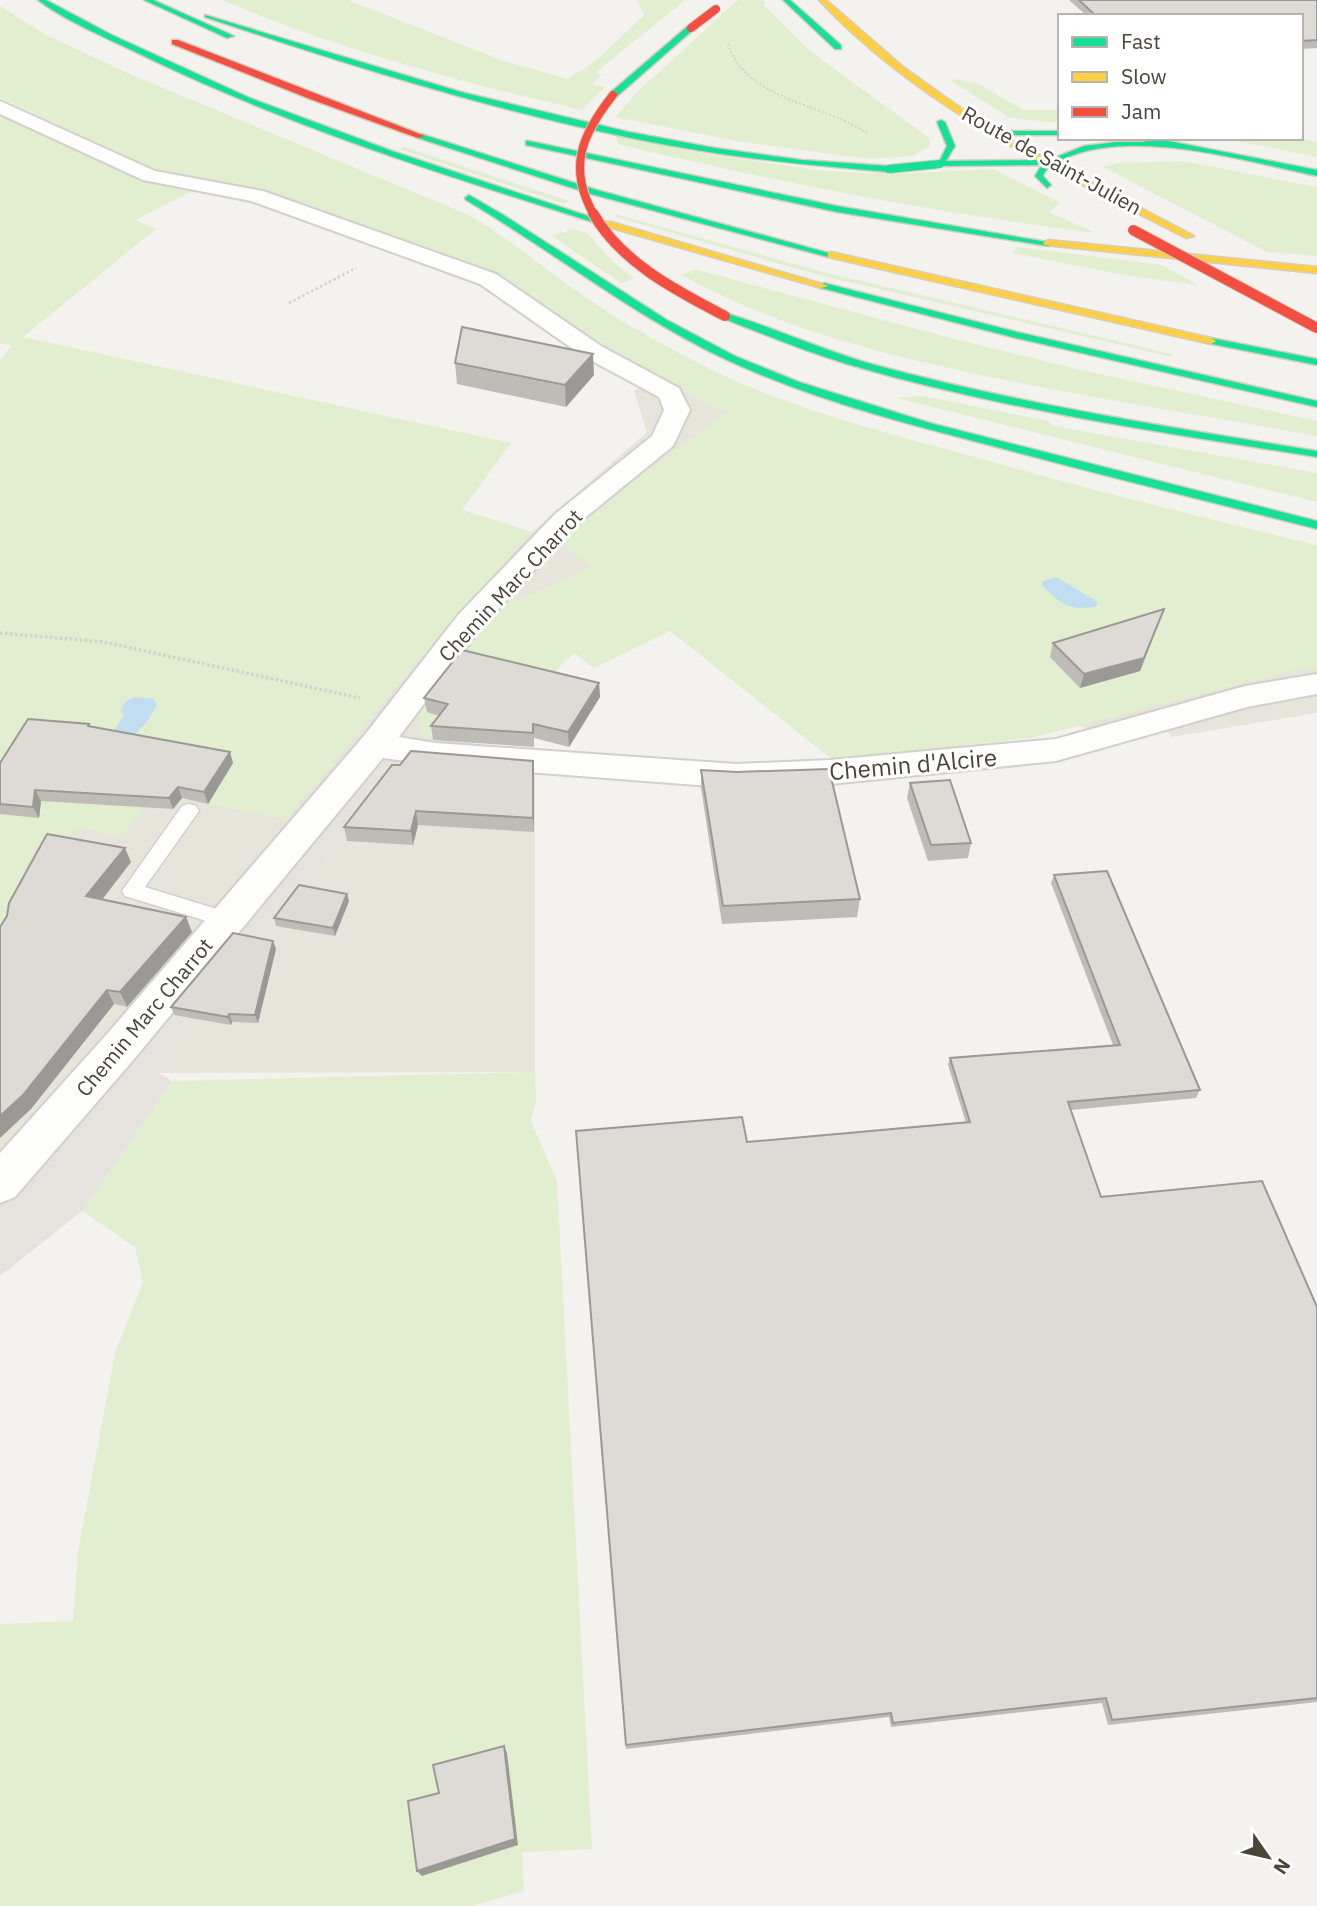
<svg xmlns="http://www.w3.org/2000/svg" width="1317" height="1906" viewBox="0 0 1317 1906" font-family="'IBM Plex Sans',sans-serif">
<rect width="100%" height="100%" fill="#f4f2ee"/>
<!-- residential -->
<path fill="#e7e4dc" d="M656,378l75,32 586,161v142l-146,24 -10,-17 -61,17 -19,-11 -490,-159 -125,188 69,6v311l-377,1 14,8 -90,130 -82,65v-511l461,-155 71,-78 115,-100 -13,-41z"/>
<!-- green -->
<g fill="#e1eecf">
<path d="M222,0h126l153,60 67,19 30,-20 46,-44 -7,-15h48l-90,73 7,2 -11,9 14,3 -23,23c-122,-28 -245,-61 -360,-110z"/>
<path d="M738,0h26v5l46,46 119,87 1,8 -17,10 -44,3 -133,-18 -121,-24 22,-25z"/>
<path d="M0,6l46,29 86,40 337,140c47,28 88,64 134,94 32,21 67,39 101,57 81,41 173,64 260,88 117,33 235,63 353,91v125l-19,-1 -267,69 -198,22 -163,-129 -76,37 -20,-15 -31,30 -59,43 -12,18 -52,-10 -1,-28 53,-69 38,-42 7,6 74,-34 -30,-25 32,-32 137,-99h-7l-67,-33 -51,-30 -103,-71 -243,-89 -88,-13 -21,-7 -150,-70z"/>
<path d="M955,79l24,5 44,26h37v13l-50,-5 -59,-37z"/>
<path d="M0,113l198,76 -63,31 21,9 -133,108 488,106 -49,67 70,22 -71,78 -174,209 -136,-26 -11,20 -21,24 -41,-10 -17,19 -20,-5 -19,30 19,4 -41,79v-594l12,-15 -12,-1z"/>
<path d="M616,136l94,19 115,16 66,3 103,-5 67,34 -13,9 48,21c-162,-20 -320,-51 -478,-89z"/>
<path d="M1221,138h76l20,4v15z"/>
<path d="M404,147l165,54 -5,3 -165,-55z"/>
<path d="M1182,161l135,26v69l-50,-4 -164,-85 15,-4z"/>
<path d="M615,214l208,58 349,82v3l-353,-82 -203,-58z"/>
<path d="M573,229l14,4 25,28 23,18 -14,4 -69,-47z"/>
<path d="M1018,247l144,18 36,20 -74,-10 -112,-22z"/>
<path d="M694,269l249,67 129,32 245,53v15c-94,-17 -189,-32 -282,-50 -121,-24 -245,-51 -354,-111z"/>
<path d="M923,396l125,25 5,5 264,47v29l-421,-104z"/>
<path d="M535,1072l1,29 -5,20 26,60 35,668 -70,3 2,39 -52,15h-472v-282l73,-3 5,-69 37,-199 28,-71 -8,-35 -53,-36 90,-130z"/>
</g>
<!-- parking -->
<path fill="#e6e3df" d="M352,771l38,7 -174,210 -32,53 -27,32 15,8 -90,130 -82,65v-93z"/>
<!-- water -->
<g fill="#c0ddf1">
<path d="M1056,577l42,25 -3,5c-28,3 -33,-2 -53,-22l1,-4z"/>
<path d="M134,697l19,2 4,6 -10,17 -18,18 -19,-2 14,-23 -4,-5 6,-9z"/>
</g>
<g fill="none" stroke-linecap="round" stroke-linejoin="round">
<!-- lane casing -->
<g stroke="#d2d0cb" stroke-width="3">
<path id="lane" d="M189,804l7,2 3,5 -54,76 88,27 3,5 -3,5 -7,3 -101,-31 -3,-5 60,-85z"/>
</g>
<!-- street casing -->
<g stroke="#d2d0cb" stroke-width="4">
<path id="street" d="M0,101l155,70 108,20 233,83 105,72 78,42 11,22 -17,36 -98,80 -94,102 -82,109 36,6 301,21 94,-4 226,-21 189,-53 72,-12v20l-70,13 -191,54 -226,23 -94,4 -301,-23 -52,-7 -248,300 -120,139 -15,6v-50l107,-119 256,-297 96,-123 96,-100 97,-78 12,-26 -5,-13 -76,-41 -103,-72 -229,-83 -108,-21 -143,-66z"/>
</g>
<!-- fast casing -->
<g stroke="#d6cebb" stroke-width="3">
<g id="fast">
<path d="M38,0h8l66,35 138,63 142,53 220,73 -7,2c-154,-49 -309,-97 -455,-167 -34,-17 -82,-36 -112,-59z"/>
<path d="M144,0h9l81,36 -7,2z"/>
<path d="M783,0h7l51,45v4h-6z"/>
<path d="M205,15l256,77 168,40 86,16 87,12 87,6 4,3 -4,3c-58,-5 -116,-10 -174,-19 -174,-27 -343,-80 -510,-136z"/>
<path d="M688,26l7,2 -79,69h-6v-4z"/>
<path d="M941,120l4,2 10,24 -9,15 103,-1 35,-14 32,-4h30l-11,-4h18l164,32v6c-73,-15 -184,-49 -254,-17 -8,4 -17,8 -20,17l8,9 -4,3 -12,-12 7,-11 -105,1 10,-20 -10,-24z"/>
<path d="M999,131h61v4h-64z"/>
<path d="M421,134l176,56 239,65 -8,2 -237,-63 -173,-56z"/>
<path d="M529,141l308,65 216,37 -5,3 -211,-34 -311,-67v-4z"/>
<path d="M469,195l36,21 162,104 68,36 64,26 131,41 387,98v8c-110,-28 -219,-55 -328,-84 -89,-23 -178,-46 -262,-85 -92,-43 -173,-108 -261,-160l-1,-2z"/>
<path d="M824,283l193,49 300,69v6l-301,-69 -195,-50 -2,-2z"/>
<path d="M725,313c51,15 99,38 150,52 145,39 294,62 442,86v6c-158,-25 -317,-48 -470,-93 -43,-13 -84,-30 -125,-46l-2,-2z"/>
<path d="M1211,338l106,21v6l-110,-22 -1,-2z"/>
</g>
</g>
<!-- slow casing -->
<g stroke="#d6cebb" stroke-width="3">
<g id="slow">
<path d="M819,0h7l77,67 59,42 64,39 168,88 -8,2c-130,-67 -266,-130 -367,-238z"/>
<path d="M605,222h6l218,64 -8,2 -216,-62z"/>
<path d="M1048,240l269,27v6l-272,-28 -2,-2z"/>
<path d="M831,252l380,86 5,3 -5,3 -383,-87v-4z"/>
</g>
</g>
<!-- jam casing -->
<g stroke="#d6cebb" stroke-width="3">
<path id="jam" d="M172,40h6l247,96 -7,2 -108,-39 -138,-55z"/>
</g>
<!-- path-far2 -->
<path stroke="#d3d2cc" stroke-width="2" stroke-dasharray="2 2" stroke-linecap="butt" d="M728,44c18,56 93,59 139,89"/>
<!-- path-far1 -->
<path stroke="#d3d2cc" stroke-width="2.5" stroke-dasharray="2.5 2.5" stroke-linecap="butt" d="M289,303l67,-35"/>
<!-- path -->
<path stroke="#d3d2cc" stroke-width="3.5" stroke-dasharray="2.5 2.5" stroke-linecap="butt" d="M0,633l104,9 256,56"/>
<!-- lane -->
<use href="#lane" fill="#fdfdfc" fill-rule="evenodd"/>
<!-- street -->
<use href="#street" fill="#fdfdfc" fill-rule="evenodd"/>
<!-- fast -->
<use href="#fast" fill="#16e098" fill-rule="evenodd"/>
<!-- slow -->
<use href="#slow" fill="#ffcf43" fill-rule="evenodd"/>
<!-- jam -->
<use href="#jam" fill="#f24e42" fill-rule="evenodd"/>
<!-- fast-bridge casing -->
<g stroke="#d6cebb" stroke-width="10" stroke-linecap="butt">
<path id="fast-bridge" d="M889,169l51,-5"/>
</g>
<!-- jam-bridge-far1 casing -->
<g stroke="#d6cebb" stroke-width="10" stroke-linecap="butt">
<g id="jam-bridge-far1">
<path d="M691,28l25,-19"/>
<path d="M594,215c-27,-47 -12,-81 19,-120"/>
</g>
</g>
<!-- jam-bridge casing -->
<g stroke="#d6cebb" stroke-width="12" stroke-linecap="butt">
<g id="jam-bridge">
<path d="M593,213c27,49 84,78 132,103"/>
<path d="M1133,230l184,98"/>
</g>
</g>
<!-- fast-bridge -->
<use href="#fast-bridge" stroke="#16e098" stroke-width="8"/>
<!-- jam-bridge-far1 -->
<use href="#jam-bridge-far1" stroke="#f24e42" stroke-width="8"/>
<!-- jam-bridge -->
<use href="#jam-bridge" stroke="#f24e42" stroke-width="10"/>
</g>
<!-- wall -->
<g fill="#bfbcb8">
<path d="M1069,0h248v48l-16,1v-33h-214z"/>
<path d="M455,363l139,12 -28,32 -109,-23z"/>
<path d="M1164,609l-24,62 -60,17 -30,-31 3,-14z"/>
<path d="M599,683l1,14 -31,50 -35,-9v9l-101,-7 -2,-14 8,-10 -12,-4 -3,-14z"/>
<path d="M90,727l143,36 -25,41 -26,-6 -9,11 -132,-8 -2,17 -39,-4v-51z"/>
<path d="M701,770l159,129 -3,18 -135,7 -21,-136z"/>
<path d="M534,775v57l-116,-7 -5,20 -66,-4 -3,-14z"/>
<path d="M910,783l61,60 -3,15 -40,3 -21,-63z"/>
<path d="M131,862l-29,38 90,32 -65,75 -13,-3 -83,105 -31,-182z"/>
<path d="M1054,875l146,215 -4,8 -125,12 30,87 216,110v395l-209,23 -6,-22 -211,24 -2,-10 -263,32 -50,-618 171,11 219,-19 -18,-58 2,-7 163,-13 -62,-162z"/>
<path d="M349,901l-14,35 -59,-10 -2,-8z"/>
<path d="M276,949l-18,74 -26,-1 -1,3 -57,-10 -3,-8z"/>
</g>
<!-- shaded-wall -->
<g fill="#9b9996">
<path d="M593,354l1,21 -28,32 -1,-22z"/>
<path d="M1164,609l-24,62 -60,17 4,-14z"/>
<path d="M599,683l1,14 -31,50 -1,-15z"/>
<path d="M230,752l3,11 -25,41 -4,-12z"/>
<path d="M533,761l1,14v57l-1,-14z"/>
<path d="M178,787l4,11 -9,11 -4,-11z"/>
<path d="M35,790l6,11 -2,17 -6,-11z"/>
<path d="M416,811l2,14 -5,20 -2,-14z"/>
<path d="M125,848l6,14 -38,49 -7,-15z"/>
<path d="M347,894l2,7 -14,35 -2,-8z"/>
<path d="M186,917l6,15 -65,75 -7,-15z"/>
<path d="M273,941l3,8 -18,74 -3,-8z"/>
<path d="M107,990l7,14 -83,105 -31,29v-22z"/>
<path d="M229,1014l3,8 -1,3 -3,-8z"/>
<path d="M504,1746l3,7 11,92 -96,31 -5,-5z"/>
</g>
<!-- building -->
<g fill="#dedbd6" stroke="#9b9996" stroke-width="2">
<path d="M1079,0h238v40l-16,1v-25h-205z"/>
<path d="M462,327l131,27 -28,31 -110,-22z"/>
<path d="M1164,609l-20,49 -60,16 -31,-31z"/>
<path d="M462,650l137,33 -31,49 -35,-8v9l-102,-7 17,-22 -24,-6z"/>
<path d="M28,719l61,5 -1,2 142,26 -26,40 -26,-5 -9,11 -134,-8 -2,17 -33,-3v-41z"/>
<path d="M411,751l122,10v57l-117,-7 -5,20 -67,-4 48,-62h8z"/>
<path d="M829,769l31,130 -137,7 -22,-136 36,2z"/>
<path d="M950,780l21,63 -40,2 -21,-62z"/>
<path d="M47,834l78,14 -39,48 100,21 -66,75 -13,-2 -84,105 -23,21v-189l7,-11 2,-13z"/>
<path d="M1107,871l93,219 -132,12 33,95 161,-16 55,126v391l-205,22 -6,-22 -213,25 -2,-10 -265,32 -50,-614 166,-14 5,25 223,-20 -20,-64 170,-13 -66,-170z"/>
<path d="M299,885l48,9 -14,34 -59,-10z"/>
<path d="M233,933l40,8 -18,74 -26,-1 -1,3 -57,-10z"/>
<path d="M504,1746l11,93 -98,32 -9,-70 31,-8 -6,-28z"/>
</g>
<g text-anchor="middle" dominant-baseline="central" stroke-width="6" stroke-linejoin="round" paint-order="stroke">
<!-- far-street labels -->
<g font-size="21" fill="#4b4439" stroke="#fff">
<text transform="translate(1052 160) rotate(29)">Route de Saint-Julien</text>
<text transform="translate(510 585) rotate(-47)">Chemin Marc Charrot</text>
<text transform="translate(144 1017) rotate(-50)">Chemin Marc Charrot</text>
</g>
<!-- street labels -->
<g font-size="24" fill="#4b4439" stroke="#fff">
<text transform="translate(913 764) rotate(-5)">Chemin d'Alcire</text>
</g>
</g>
<!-- legend -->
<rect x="1058" y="14" width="245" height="126" fill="#ffffff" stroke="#b7b4b0" stroke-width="2"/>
<rect x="1072" y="37" width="35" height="10" fill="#16e098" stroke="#b7b4b0" stroke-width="2"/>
<text x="1121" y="49" font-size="21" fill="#4b4439">Fast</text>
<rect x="1072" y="72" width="35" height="10" fill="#ffcf43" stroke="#b7b4b0" stroke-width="2"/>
<text x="1121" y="84" font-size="21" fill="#4b4439">Slow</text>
<rect x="1072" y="107" width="35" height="10" fill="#f24e42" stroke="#b7b4b0" stroke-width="2"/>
<text x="1121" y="119" font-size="21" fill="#4b4439">Jam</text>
<!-- north arrow -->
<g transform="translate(1268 1857) rotate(124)" stroke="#ffffff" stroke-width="5" paint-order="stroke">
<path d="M0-5L12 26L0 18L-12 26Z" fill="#4b4439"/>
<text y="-10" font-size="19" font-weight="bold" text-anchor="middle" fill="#4b4439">N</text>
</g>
</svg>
